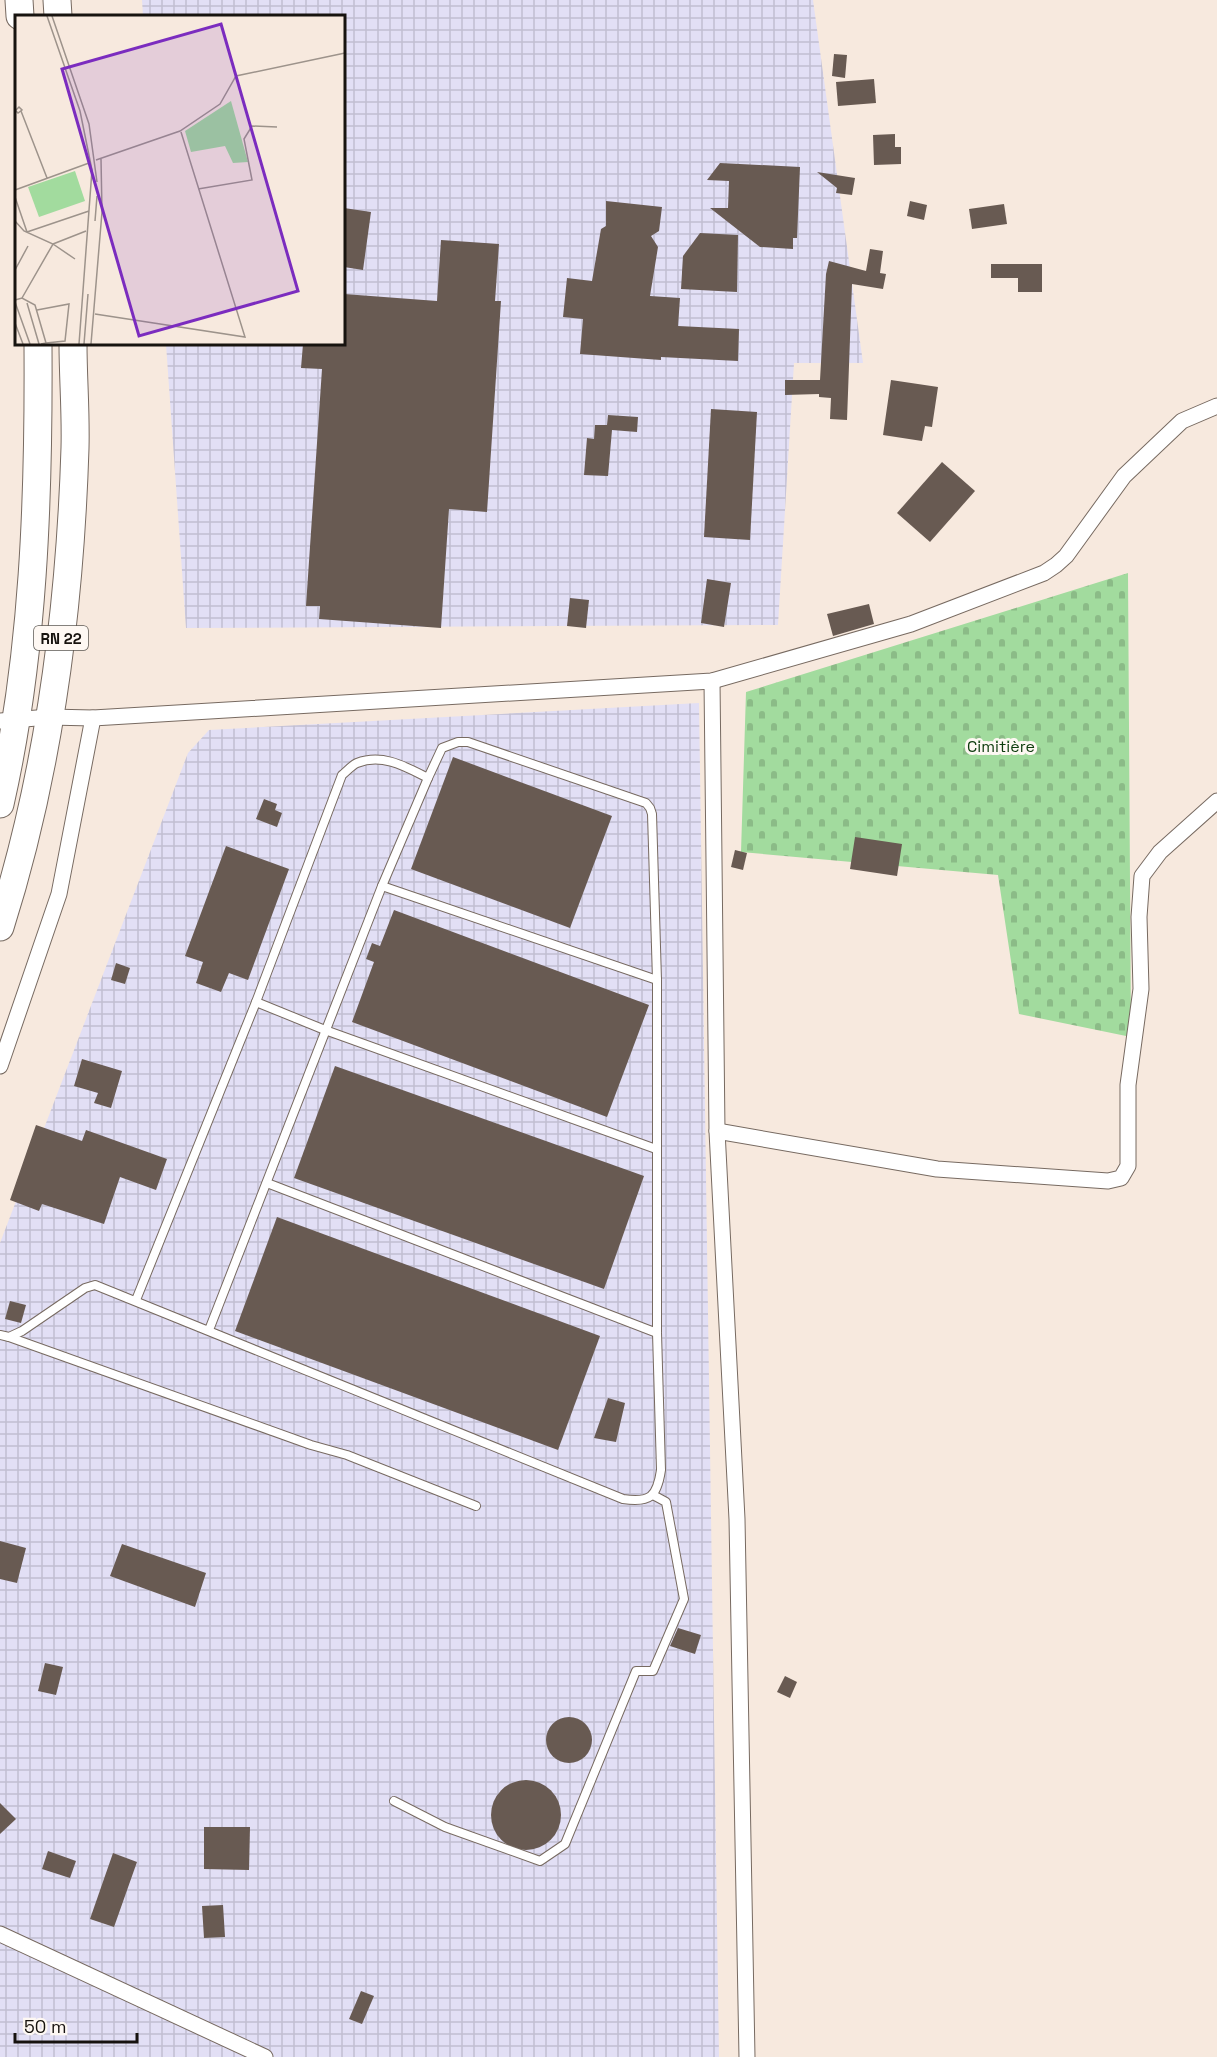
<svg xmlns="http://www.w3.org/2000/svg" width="1217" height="2057" viewBox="0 0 1217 2057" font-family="'Space Grotesk',sans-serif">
<defs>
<pattern id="industrial-grid" width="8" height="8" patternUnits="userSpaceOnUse" patternTransform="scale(1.5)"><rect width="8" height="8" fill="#e2dff5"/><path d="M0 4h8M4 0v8" fill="none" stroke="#c1bed1"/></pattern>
<pattern id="cemetery-stones" width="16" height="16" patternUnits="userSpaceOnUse" patternTransform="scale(1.5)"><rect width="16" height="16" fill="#a2db9e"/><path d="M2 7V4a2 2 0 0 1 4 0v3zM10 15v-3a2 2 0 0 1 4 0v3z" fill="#8bbb87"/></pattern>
</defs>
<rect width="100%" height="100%" fill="#f7e9de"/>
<!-- industrial -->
<g fill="url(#industrial-grid)">
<path d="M142,0h671l50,363h-69l-16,262 -592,3 -20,-284h178v-328h-201z"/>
<path d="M699,703l20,1354h-719v-814l188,-490 21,-23z"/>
</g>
<!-- cemetery -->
<path fill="url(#cemetery-stones)" d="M1128,573l3,464 -112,-23 -21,-139 -257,-23 5,-160z"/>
<!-- building -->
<g fill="#685a52">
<path d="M834,54l13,1 -2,23 -13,-2z"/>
<path d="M874,79l2,24 -38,3 -2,-24z"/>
<path d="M895,134v13h6v17l-27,1 -1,-30z"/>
<path d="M720,163l80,4 -3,71h-4v11l-33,-2 -50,-39h18l1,-27 -22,-1z"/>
<path d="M817,172l38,6 -3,17 -16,-2 1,-5z"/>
<path d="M606,201l56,6 -3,24 -8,5 7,11 -8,49 30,2 -2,28 61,3 -1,32 -77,-4v3l-81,-6 3,-35 -20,-2 4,-39 25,3 9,-52 5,-3z"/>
<path d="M910,201l17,4 -3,15 -17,-4z"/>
<path d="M1004,204l3,20 -35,5 -3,-20z"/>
<path d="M344,208l27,4 -8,58 -19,-3z"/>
<path d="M700,233l38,2 -1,57 -56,-3 2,-33z"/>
<path d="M441,240l58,4 -4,57h6l-14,211 -38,-3 -8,119 -122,-9 1,-13h-14l16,-237 -21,-1 2,-24h41v-50l93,7z"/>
<path d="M870,249l13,2 -3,22 6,1 -3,15 -31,-5 -5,136 -17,-1 1,-21 -12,-1v-3l-34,1v-15h35l6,-106 3,-13 37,10z"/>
<path d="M991,264h51v28h-24v-14h-27z"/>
<path d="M891,380l47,7 -6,40 -7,-1 -3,15 -39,-6z"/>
<path d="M711,409l46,3 -7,128 -46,-3z"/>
<path d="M608,415l30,2 -1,15 -25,-2 -4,46 -24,-1 3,-37 7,1 1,-14h12z"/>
<path d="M942,462l33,29 -45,51 -33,-29z"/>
<path d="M707,579l24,4 -7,44 -23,-4z"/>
<path d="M570,598l19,2 -3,28 -19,-2z"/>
<path d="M869,604l5,20 -41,12 -6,-22z"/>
<path d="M453,757l159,59 -42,112 -159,-59z"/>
<path d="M264,799l13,5 -2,6 7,3 -5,14 -21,-8z"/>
<path d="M855,837l47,7 -5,32 -47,-7z"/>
<path d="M226,846l63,23 -41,111 -19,-7 -8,19 -25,-9 7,-21 -18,-6z"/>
<path d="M735,850l12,3 -4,17 -12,-3z"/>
<path d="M394,910l255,95 -42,112 -255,-95 22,-60 -8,-3 6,-16 8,3z"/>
<path d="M116,963l14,5 -5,16 -14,-4z"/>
<path d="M82,1059l40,12 -11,37 -17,-5 4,-10 -24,-7z"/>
<path d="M335,1066l309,110 -40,113 -310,-111z"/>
<path d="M36,1125l46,16 4,-11 81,29 -11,31 -36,-13 -16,47 -62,-20 -3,7 -29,-11z"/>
<path d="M277,1217l323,119 -42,114 -323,-119z"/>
<path d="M10,1301l16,4 -5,18 -16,-4z"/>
<path d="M608,1398l17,5 -9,39 -22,-4z"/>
<path d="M0,1541l26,7 -9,35 -17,-4z"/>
<path d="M122,1544l84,29 -11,34 -85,-31z"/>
<path d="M678,1628l23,7 -6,19 -25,-8z"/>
<path d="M45,1663l18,4 -7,28 -18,-4z"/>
<path d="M785,1676l12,6 -7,16 -13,-6z"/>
<circle cx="569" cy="1740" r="23"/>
<circle cx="526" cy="1815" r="35"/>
<path d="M0,1803l16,16 -16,15z"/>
<path d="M204,1827h46l-1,43 -45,-1z"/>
<path d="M48,1851l28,10 -6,17 -28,-9z"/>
<path d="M113,1853l24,9 -23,65 -24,-8z"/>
<path d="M223,1905l2,32 -21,1 -2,-32z"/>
<path d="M361,1991l13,5 -12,28 -13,-5z"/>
</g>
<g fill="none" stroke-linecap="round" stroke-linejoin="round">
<!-- lane casing -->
<g stroke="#776a61" stroke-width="10">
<g id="lane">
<path d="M382,886l275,94"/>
<path d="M256,1002l69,28 331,119"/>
<path d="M267,1183l390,150"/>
<path d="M136,1300l120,-298 86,-227c5,-4 10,-10 15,-12 26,-10 49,4 71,15"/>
<path d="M0,1335l9,2 13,-6 63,-43 10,-3 528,214c27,4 34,-2 38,-29l-4,-137v-353l-5,-166 -2,-6 -4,-5 -178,-61h-10l-16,6 -14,30 -46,108 -173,444"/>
<path d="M9,1337l302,108 36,10 129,51"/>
<path d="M394,1801l51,26 95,34 25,-17 71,-173h17l31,-72 -18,-97 -13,-7"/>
</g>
</g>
<!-- street casing -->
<g stroke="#776a61" stroke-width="17">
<g id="street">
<path d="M712,681l5,450 20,388 10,538"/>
<path d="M0,721l49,-4 44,1 619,-37 199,-57 133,-51 12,-8 10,-9 58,-80 58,-55 35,-15"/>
<path d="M0,1066l59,-172 34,-176"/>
<path d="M717,1131l220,38 171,12 13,-3 7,-12v-81l13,-96 -2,-72 3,-41 18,-24 57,-51"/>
<path d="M0,1934l265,123"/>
</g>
</g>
<!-- highway casing -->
<g stroke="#776a61" stroke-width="29">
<g id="highway">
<path d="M19,0l1,16"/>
<path d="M57,0l1,16"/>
<path d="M0,804c34,-150 39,-307 38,-460"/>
<path d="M0,927c49,-154 70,-318 75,-479 1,-35 -2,-70 -2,-104"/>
</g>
</g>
<!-- lane -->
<use href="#lane" stroke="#fff" stroke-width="8"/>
<!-- street -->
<use href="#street" stroke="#fff" stroke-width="15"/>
<!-- highway -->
<use href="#highway" stroke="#fff" stroke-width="27"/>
</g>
<g text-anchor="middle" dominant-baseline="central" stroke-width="6" stroke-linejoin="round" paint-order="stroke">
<!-- shield labels -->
<rect fill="#fef8f3" stroke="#5c5853" stroke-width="1.5" x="34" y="626" width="54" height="24" rx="4.5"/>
<g font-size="15" font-weight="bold" fill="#17130f">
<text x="61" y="638">RN 22</text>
</g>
<!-- park labels -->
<g font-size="16" fill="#0c3b0c" stroke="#fef8f3">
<text x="1001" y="746">Cimitière</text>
</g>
</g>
<!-- overview -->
<g transform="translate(15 15)">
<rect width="330" height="330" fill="#f7e9de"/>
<path d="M216,86l17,61 -15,1 -8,-17 -34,6 -6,-21z" fill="#a2db9e"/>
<path d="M60,156l10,30 -46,16 -11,-30z" fill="#a2db9e"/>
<path fill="none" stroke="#9d938b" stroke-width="1.5" d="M32,1l33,95 12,59 -13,174M37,1l37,108 8,58M0,96l4,-4 3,3 -4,3 -3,-3M6,96l26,67M81,145l84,-29 40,-27 16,-28 109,-23M183,174l54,-9 -8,-41 8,-13 25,1M0,175l74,-27M0,182l12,35 62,-21M0,206l9,10 29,13 -31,54M80,206l2,-25M60,244l-22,-15 33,-13M0,255l13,-24M0,285l7,-2 13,7 11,38 -5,1M0,287l15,42M12,288l12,41M22,295l32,-6 -4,37 -19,2M80,299l150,23 -64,-205M0,308l8,21M69,329l4,-50M76,329l11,-132 -1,-53"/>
<path fill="#7b2cbf" fill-opacity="0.15" stroke="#7b2cbf" stroke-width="3" d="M206,9l77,267 -159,45 -77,-267z"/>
<rect width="330" height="330" fill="none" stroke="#17130f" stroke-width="3"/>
</g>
<!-- scale -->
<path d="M15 2033v9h122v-9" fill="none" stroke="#17130f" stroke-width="3"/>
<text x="24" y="2033" font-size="18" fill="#17130f" stroke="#fef8f3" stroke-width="4.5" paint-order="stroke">50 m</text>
</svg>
